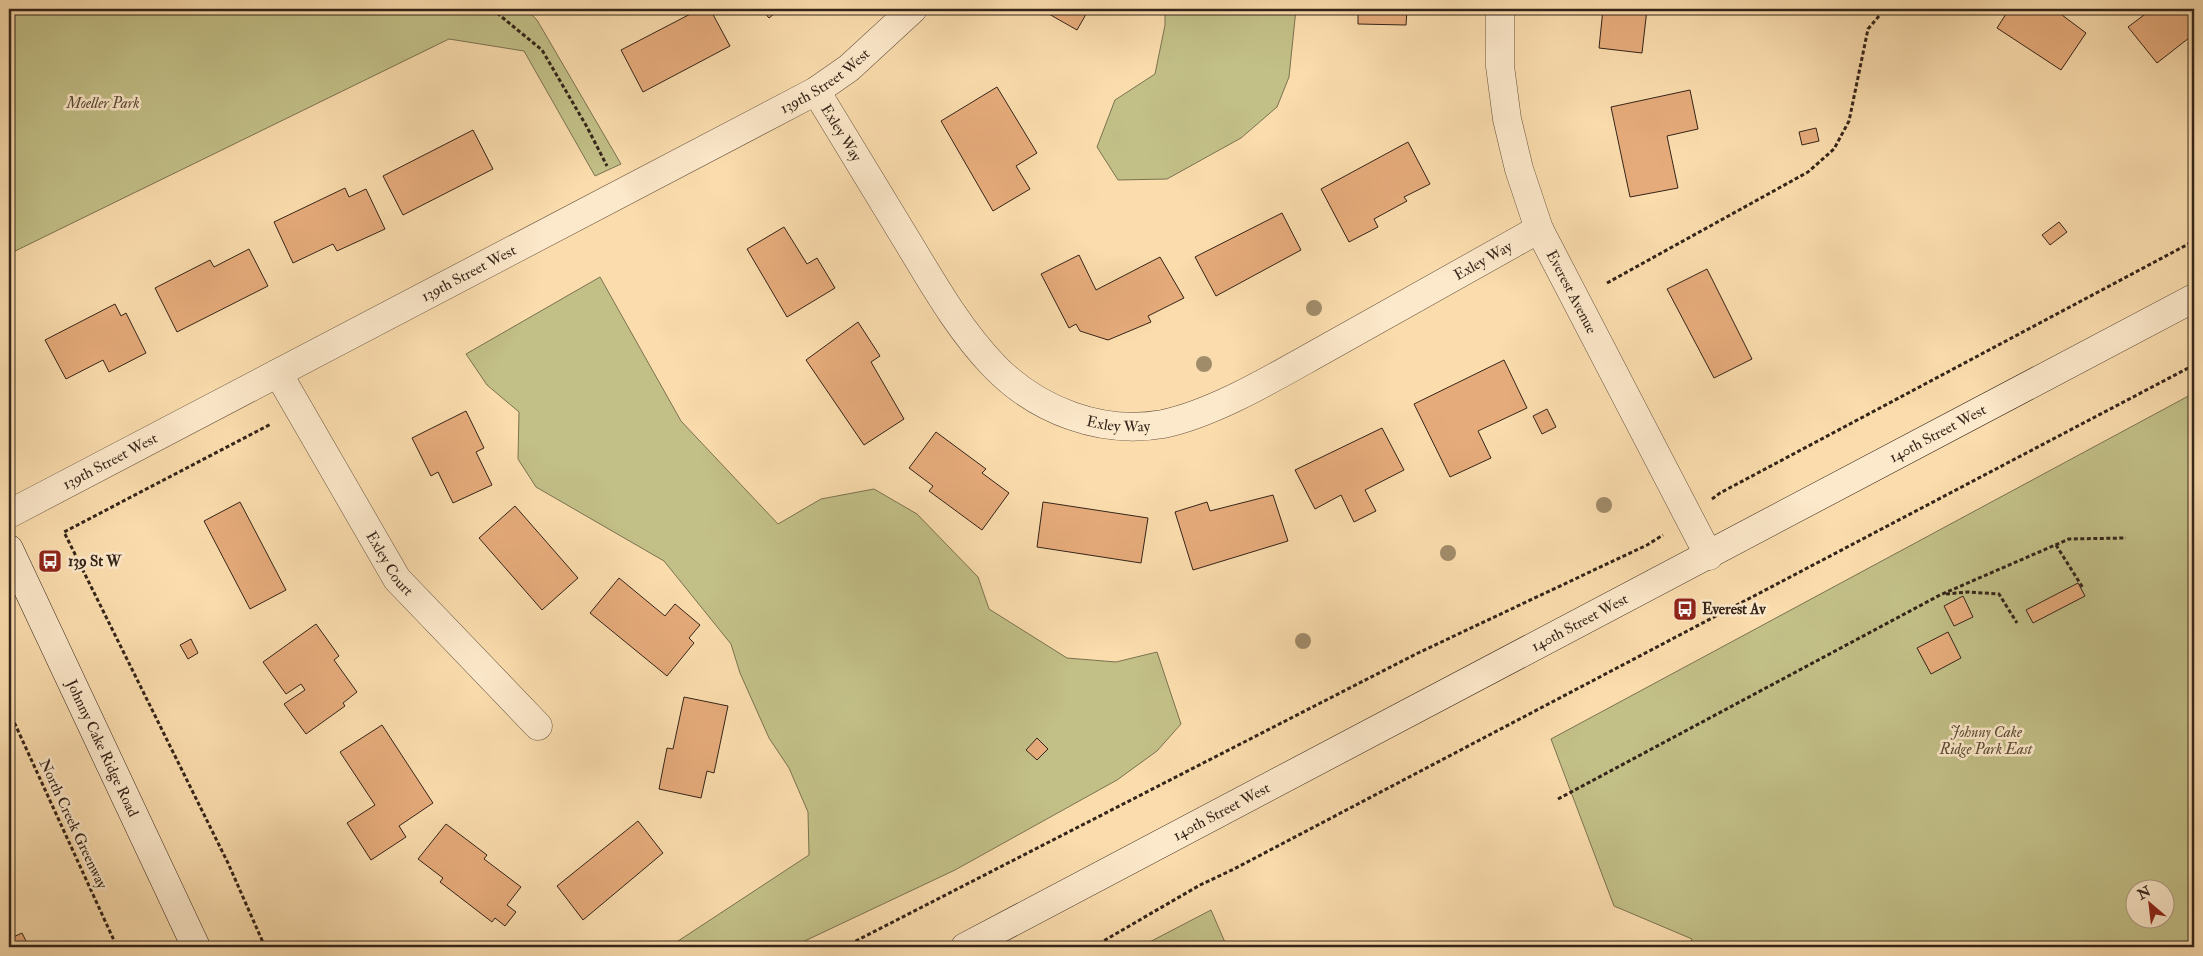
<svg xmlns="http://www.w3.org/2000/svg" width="2203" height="956" viewBox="0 0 2203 956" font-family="'IM FELL Double Pica',serif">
<rect width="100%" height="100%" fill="#fadcad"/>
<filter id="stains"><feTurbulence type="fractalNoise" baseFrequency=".004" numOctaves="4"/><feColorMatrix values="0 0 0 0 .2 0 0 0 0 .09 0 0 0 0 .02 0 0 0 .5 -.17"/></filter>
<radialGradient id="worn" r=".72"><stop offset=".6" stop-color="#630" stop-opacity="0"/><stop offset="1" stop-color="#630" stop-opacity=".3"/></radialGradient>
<!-- green -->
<g fill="#c2bf87" stroke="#7b7250" fill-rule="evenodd">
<path d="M9,9h517l11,11 84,144 -26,12 -71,-125 -75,-12 -440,215z"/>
<path d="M1165,9h131l-7,68 -12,30 -36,31 -74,41 -49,1 -21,-33 18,-47 40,-26 10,-49z"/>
<path d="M600,277l81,144 97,103 43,-25 53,-10 43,25 61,63 11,32 78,49 49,4 41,-10 24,72 -24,27 -40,29 -162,90 -163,77h-123l140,-92 -1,-43 -19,-44 -20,-30 -29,-65 -9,-29 -67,-83 -128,-74 -18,-28 1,-47 -32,-27 -21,-31z"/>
<path d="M2194,393v554h-504l2,-8 -78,-33 -63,-167zM2136,888h30v30h-30z"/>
<path d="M1211,910l16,37h-87z"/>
</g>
<!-- building -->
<g fill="#e6ab7b" stroke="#342419">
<path d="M700,9h10l20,37 -87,46 -22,-42z"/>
<path d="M761,9h19l-11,9z"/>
<path d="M1040,9h49l-12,21z"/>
<path d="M1358,9h49l-1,16 -48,-1z"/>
<path d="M1603,9h44l-5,44 -43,-5z"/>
<path d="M2003,9h51l32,24 -25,37 -64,-42 9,-14 -5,-3z"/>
<path d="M2152,9h42v25l-37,29 -29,-36z"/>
<path d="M997,87l40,66 -21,13 14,23 -37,22 -52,-90z"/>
<path d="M1690,90l8,39 -31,7 11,52 -48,9 -19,-90z"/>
<path d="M1816,128l3,13 -17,4 -3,-13z"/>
<path d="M473,130l20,39 -90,46 -20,-39z"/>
<path d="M1408,142l22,42 -26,13 3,4 -33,18 4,8 -29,15 -28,-53z"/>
<path d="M345,188l4,9 17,-8 19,40 -48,22 -4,-7 -40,19 -19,-41z"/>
<path d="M1282,213l19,37 -85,46 -21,-39z"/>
<path d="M2059,222l8,10 -17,13 -8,-10z"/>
<path d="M784,227l23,37 10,-6 18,30 -48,29 -40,-68z"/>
<path d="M249,249l19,37 -91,46 -22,-44 55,-28 4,7z"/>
<path d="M1079,255l17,35 64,-33 24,41 -36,18 3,6 -43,18 -28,-9 -4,-7 -7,4 -28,-54z"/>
<path d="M1707,269l45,90 -38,19 -47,-89z"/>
<path d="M115,304l6,12 5,-3 20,40 -37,19 -6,-12 -37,19 -21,-39z"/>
<path d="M858,322l22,34 -9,6 33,57 -40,26 -58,-85z"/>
<path d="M1504,360l23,48 -49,23 13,27 -41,19 -36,-73z"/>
<path d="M1547,409l9,18 -14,7 -9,-18z"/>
<path d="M466,411l18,37 -8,4 16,33 -39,18 -15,-31 -7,4 -19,-38z"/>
<path d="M1382,428l22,42 -39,20 11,21 -22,11 -13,-27 -26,14 -20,-39z"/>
<path d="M936,432l50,37 -4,4 27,20 -27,37 -53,-39 4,-5 -24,-18z"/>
<path d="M1273,495l15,46 -95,29 -18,-58 32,-10 3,9z"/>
<path d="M240,502l46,88 -36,19 -46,-88z"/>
<path d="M1043,502l105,16 -7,45 -104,-16z"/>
<path d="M515,506l63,72 -36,32 -63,-72z"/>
<path d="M619,578l46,38 10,-12 25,21 -11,13 5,5 -27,33 -77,-63z"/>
<path d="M2078,583l7,13 -52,27 -7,-13z"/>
<path d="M1963,596l10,21 -19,9 -10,-20z"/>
<path d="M316,624l23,32 -5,4 23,32 -14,11 2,3 -39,28 -22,-30 21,-14 -4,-6 -15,10 -23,-32z"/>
<path d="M1948,632l13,26 -30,16 -14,-26z"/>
<path d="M191,639l7,14 -10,6 -8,-14z"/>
<path d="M684,697l44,9 -14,67 -7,-2 -6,27 -42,-9 8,-41 6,1z"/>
<path d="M382,725l51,78 -34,23 7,11 -35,23 -24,-37 28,-18 -35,-53z"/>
<path d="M1037,738l11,11 -11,11 -11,-10z"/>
<path d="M638,821l25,32 -80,67 -26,-34z"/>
<path d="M446,824l41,31 -3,4 37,28 -14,18 9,7 -11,14 -10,-8 -3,4 -52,-40 3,-4 -25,-19z"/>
<path d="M22,933l7,14h-20v-8z"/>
</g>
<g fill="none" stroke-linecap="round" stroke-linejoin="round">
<!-- street casing -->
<g stroke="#66523e" stroke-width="29">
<g id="street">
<path id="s1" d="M1500,9v57l7,53 12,50 20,60 170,327"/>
<path id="s2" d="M816,91c31,51 62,102 93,153 26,43 51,87 86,123 43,44 107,68 168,57 53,-11 115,-49 162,-75 72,-40 143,-80 214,-120"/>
<path id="s3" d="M278,373l119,206 141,147"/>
<path id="s4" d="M9,514l807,-423 33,-23 64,-59"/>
</g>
</g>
<!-- secondary casing -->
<g stroke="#342419" stroke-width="29">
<g id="secondary">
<path id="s5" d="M9,549l187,398"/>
<path id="s6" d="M965,947l1229,-649"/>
</g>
</g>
<!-- path -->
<g stroke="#342419" stroke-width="3" stroke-dasharray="4 2.5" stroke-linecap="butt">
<path d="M492,9l50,41 45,77 20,39"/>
<path d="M1607,283l201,-111 26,-23 15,-28 19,-92 17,-20"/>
<path d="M1712,499l8,-6 474,-252"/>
<path d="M2056,545l27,43"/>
<path d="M1946,594l22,-2 31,2 18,29"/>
<path d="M9,711l108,236"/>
<path d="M1558,799l382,-204 129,-56 57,-1"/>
<path d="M265,947l-37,-84 -164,-331 207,-108"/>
<path d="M844,947l574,-294 229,-108 16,-10"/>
<path d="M1093,947l107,-62 34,-16 960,-504"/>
</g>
<!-- street -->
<use href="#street" stroke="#fce8ca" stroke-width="28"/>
<!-- secondary -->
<use href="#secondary" stroke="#fce8ca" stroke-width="28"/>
</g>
<!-- trees -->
<g fill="#a18c6a">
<circle cx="1314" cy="308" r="8"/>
<circle cx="1204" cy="364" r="8"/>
<circle cx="1604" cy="505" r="8"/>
<circle cx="1448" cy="553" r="8"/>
<circle cx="1303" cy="641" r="8"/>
</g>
<!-- icons -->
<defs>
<g id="bus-square" transform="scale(1.25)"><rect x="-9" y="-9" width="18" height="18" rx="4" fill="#8f2418" stroke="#fce8ca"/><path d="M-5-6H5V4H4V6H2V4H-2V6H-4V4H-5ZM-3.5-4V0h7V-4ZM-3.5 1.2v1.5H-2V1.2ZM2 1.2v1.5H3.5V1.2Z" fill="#fff"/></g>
</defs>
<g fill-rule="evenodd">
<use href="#bus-square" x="50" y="561"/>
<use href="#bus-square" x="1685" y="609"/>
</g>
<g text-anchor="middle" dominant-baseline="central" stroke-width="5" stroke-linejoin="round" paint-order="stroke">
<!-- street labels -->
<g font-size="15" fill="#342419" stroke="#fce8ca">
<text stroke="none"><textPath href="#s4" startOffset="924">139th Street West</textPath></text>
<text stroke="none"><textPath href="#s2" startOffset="49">Exley Way</textPath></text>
<text stroke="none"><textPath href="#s2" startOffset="874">Exley Way</textPath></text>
<text stroke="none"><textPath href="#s4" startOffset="519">139th Street West</textPath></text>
<text stroke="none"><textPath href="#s1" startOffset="296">Everest Avenue</textPath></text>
<text stroke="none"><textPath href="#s2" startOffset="469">Exley Way</textPath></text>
<text stroke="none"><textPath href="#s6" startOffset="1100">140th Street West</textPath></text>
<text stroke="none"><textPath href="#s4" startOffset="114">139th Street West</textPath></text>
<text stroke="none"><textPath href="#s3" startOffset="221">Exley Court</textPath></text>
<text stroke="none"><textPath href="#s6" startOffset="695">140th Street West</textPath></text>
<text stroke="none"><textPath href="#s5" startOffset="220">Johnny Cake Ridge Road</textPath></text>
<text stroke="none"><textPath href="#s6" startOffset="290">140th Street West</textPath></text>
<text transform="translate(73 824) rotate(65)">North Creek Greenway</text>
</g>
<!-- park labels -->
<g font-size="15" font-style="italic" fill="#584b34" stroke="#fce8ca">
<text x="103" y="103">Moeller Park</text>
<text x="1986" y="732">Johnny Cake<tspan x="1986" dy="17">Ridge Park East</tspan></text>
</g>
<!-- poi labels -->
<g font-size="15" font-weight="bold" fill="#342419" stroke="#fce8ca" text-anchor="start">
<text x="68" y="561">139 St W</text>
<text x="1702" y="609">Everest Av</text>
</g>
</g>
<!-- margin -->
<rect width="2203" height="956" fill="none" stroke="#fadcad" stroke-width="30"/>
<rect x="10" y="10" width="2183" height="936" fill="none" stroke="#342419" stroke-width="2.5"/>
<rect x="15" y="15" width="2173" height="926" fill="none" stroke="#342419"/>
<!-- north arrow -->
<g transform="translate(2150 904) rotate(332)"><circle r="24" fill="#fce8ca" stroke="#ac9a83"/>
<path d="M0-4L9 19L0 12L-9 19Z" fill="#8f2418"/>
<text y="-8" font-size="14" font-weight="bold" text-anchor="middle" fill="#342419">N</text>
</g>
<rect width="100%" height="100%" filter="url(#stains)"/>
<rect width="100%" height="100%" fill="url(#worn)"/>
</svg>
